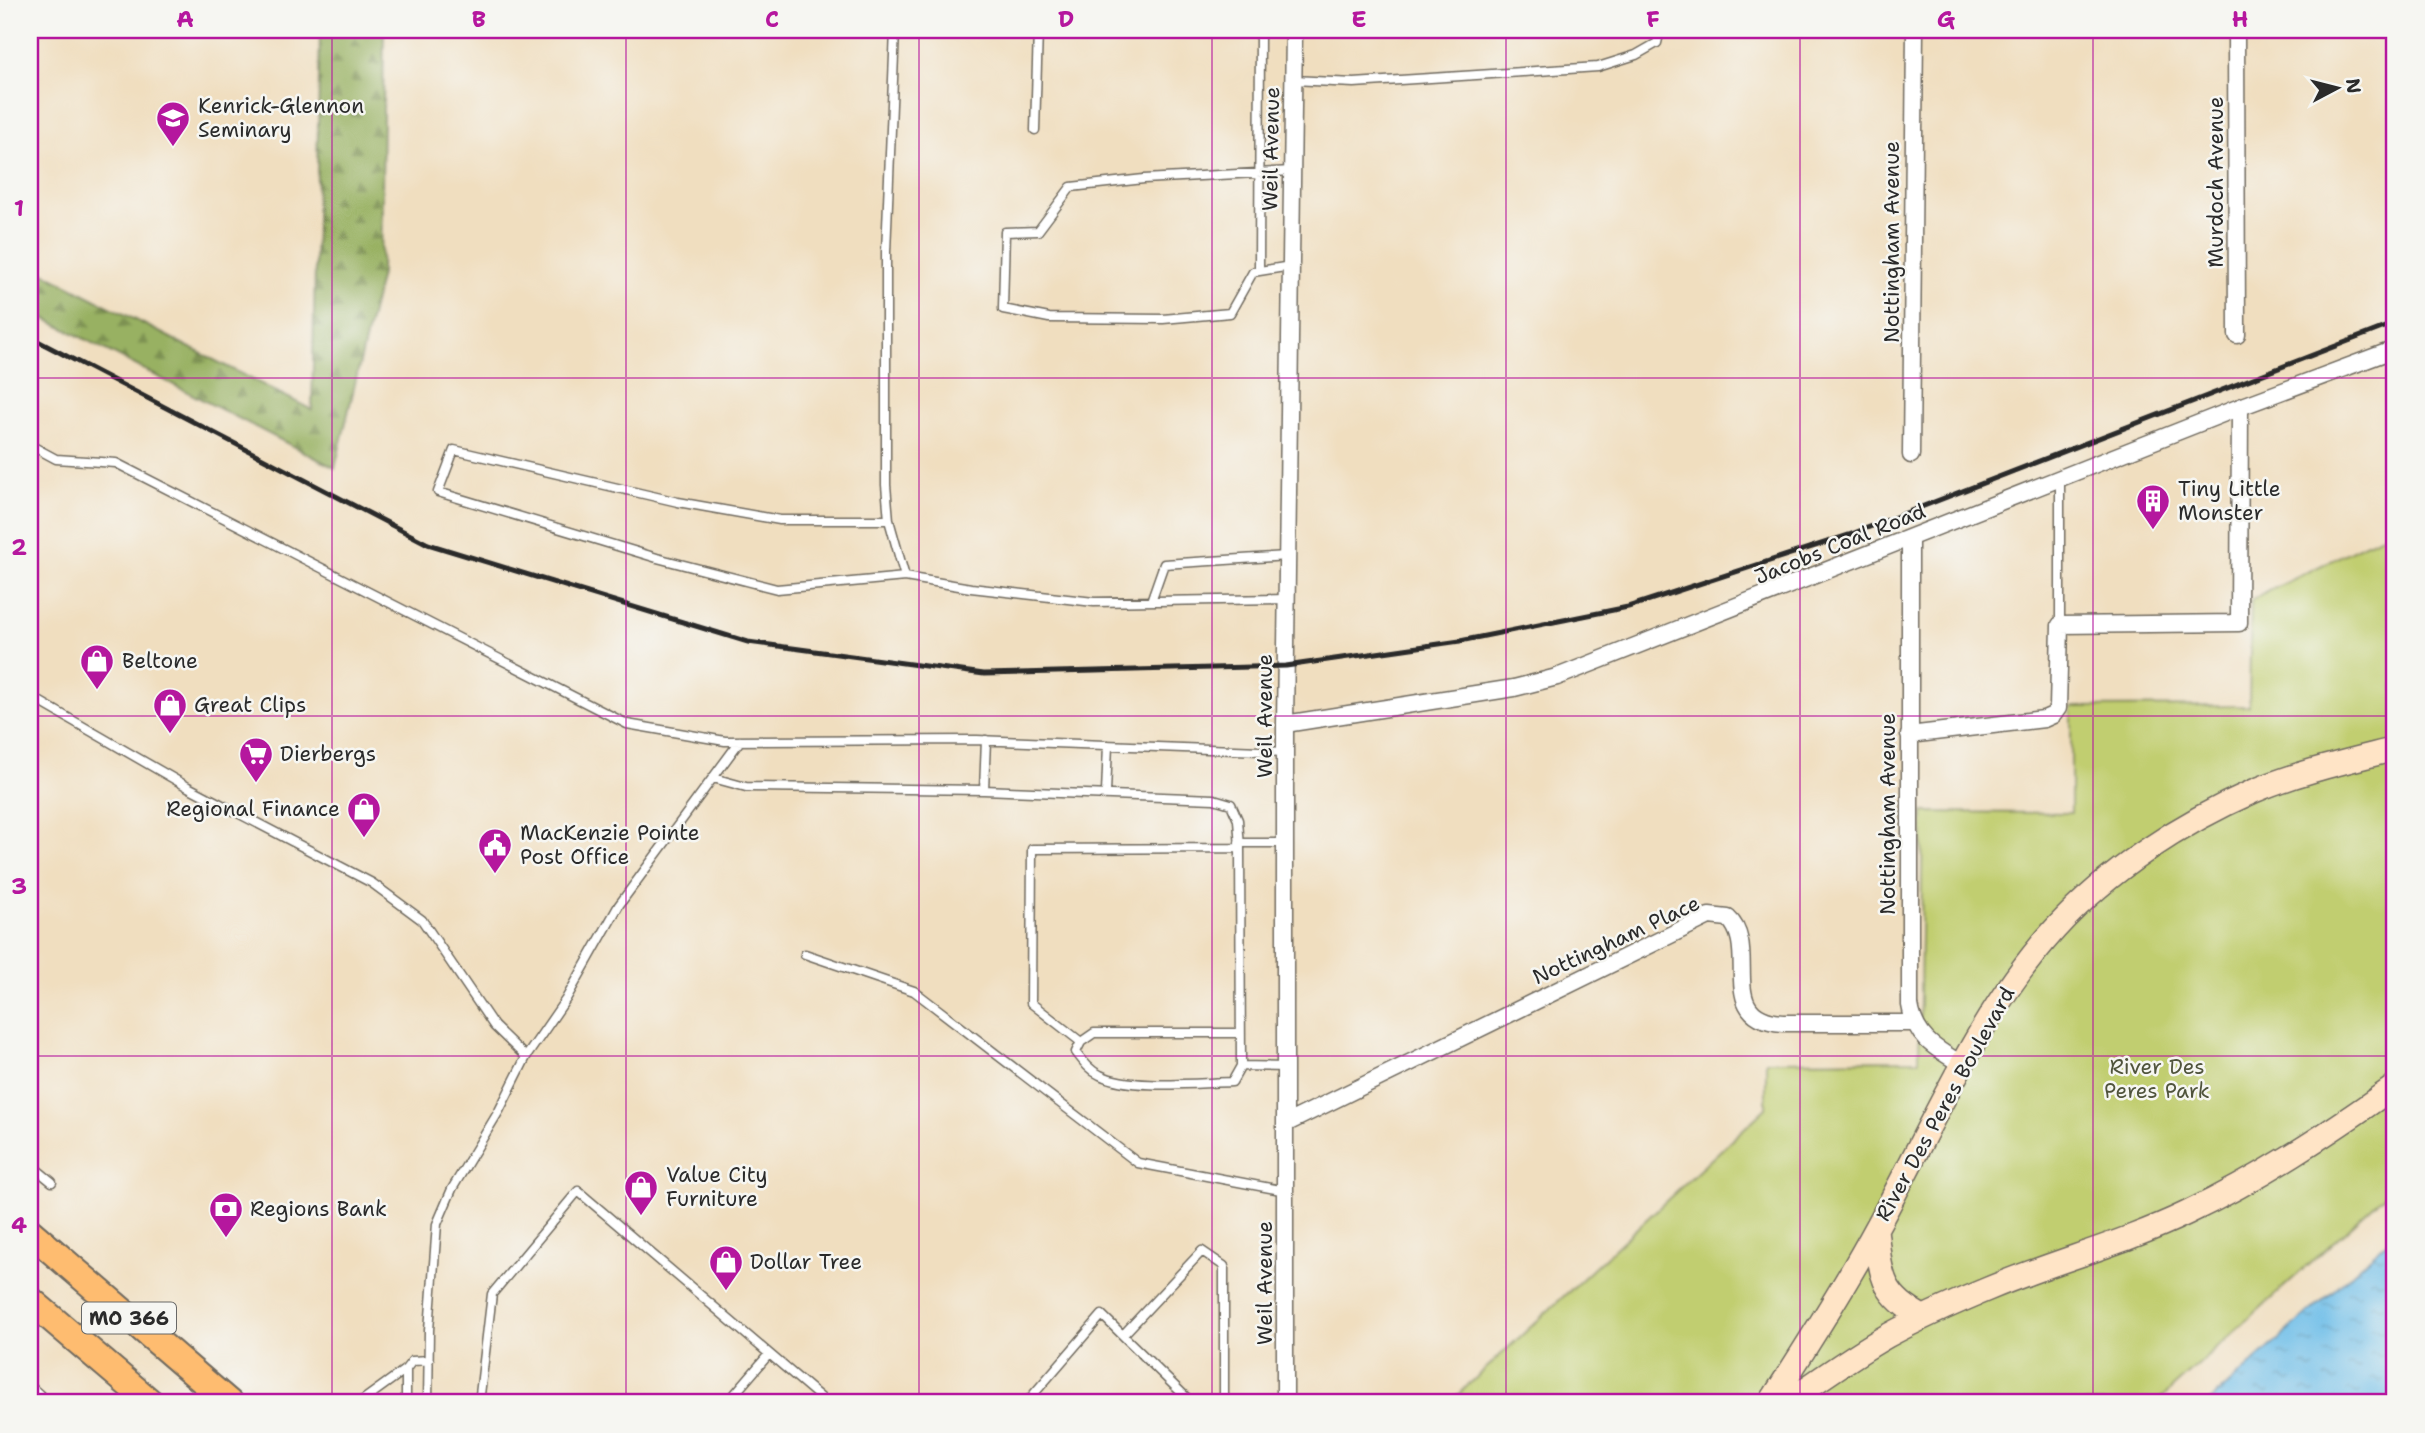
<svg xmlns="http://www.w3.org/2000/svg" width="2425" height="1433" viewBox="0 0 2425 1433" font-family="'Shantell Sans',sans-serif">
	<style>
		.forest { fill: url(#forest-firs); stroke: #626e46; stroke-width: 2 }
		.park { fill: #c1ce70; stroke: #767c4e; stroke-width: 2 }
		.water { fill: url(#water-ripples); stroke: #4c748a; stroke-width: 2 }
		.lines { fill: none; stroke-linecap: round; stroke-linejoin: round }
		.service-casing { stroke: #706a5f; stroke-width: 11 }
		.minor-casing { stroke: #706a5f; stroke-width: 19 }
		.secondary-casing { stroke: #706a5f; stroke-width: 26 }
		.primary-casing { stroke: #706a5f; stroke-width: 30 }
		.service { stroke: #fff; stroke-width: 8 }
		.minor { stroke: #fff; stroke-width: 16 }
		.secondary { stroke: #ffe4c6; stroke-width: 23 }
		.primary { stroke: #febc70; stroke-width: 26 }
		.rail { stroke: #2b2b2b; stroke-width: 5 }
		.grid { fill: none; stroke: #b5179e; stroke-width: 2; stroke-opacity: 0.55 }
		.labels { text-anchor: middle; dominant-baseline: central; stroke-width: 5; stroke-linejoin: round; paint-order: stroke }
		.shield { fill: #f6f6f2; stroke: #686867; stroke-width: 2 }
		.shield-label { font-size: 19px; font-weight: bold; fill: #2b2b2b }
		.poi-label { font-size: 21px; fill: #2b2b2b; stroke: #f6f6f2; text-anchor: start }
		.street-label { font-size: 21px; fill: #2b2b2b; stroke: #f6f6f2 }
		.park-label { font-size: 21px; fill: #50543c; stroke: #f6f6f2 }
		.neatline { fill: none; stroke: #b5179e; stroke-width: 2.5 }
		.grid-label { font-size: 23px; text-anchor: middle; font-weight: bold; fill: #b5179e }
	</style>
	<defs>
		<pattern id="forest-firs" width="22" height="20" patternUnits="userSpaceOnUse" patternTransform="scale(1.75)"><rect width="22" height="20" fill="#98b162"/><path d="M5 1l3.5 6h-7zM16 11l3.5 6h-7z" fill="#7c9051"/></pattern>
		<pattern id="water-ripples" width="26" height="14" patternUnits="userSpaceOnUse" patternTransform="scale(1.75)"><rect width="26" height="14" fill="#6dbde8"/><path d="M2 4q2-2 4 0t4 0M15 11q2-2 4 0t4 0" fill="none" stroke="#5a9abc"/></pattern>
	</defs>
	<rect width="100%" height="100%" fill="#f6f6f2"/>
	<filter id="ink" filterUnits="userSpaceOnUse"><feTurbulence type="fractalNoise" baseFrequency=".0143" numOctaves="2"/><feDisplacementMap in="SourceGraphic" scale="14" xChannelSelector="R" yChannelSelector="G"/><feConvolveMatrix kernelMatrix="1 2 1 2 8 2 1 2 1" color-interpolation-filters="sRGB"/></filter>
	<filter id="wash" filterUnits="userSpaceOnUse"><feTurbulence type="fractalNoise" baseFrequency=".00686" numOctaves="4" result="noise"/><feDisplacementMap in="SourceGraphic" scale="28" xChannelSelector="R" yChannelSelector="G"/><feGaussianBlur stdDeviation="1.57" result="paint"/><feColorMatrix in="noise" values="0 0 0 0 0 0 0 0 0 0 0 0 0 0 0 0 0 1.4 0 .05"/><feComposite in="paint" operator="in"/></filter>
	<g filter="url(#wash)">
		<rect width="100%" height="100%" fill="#f0debf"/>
		<path class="forest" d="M320 30H384L381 274 335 468 30 311V266L312 410Z"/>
		<path class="park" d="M2395 529V1186L2156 1403H1449L1766 1108V1061L1919 1060 1923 812 2071 813V707L2249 706 2251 600Z"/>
		<path class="water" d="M2395 1235V1403H2208L2393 1237Z"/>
	</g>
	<g filter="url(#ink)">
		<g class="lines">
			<g class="service-casing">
				<path id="service" d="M895 30 886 252V485L889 520 905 577 971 588 1094 602 1287 599
					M1293 80 1354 83 1598 67 1636 55 1657 43 1660 30
					M1035 130 1038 30
					M1291 266 1253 272 1230 313 1163 319 1049 318 1003 309 1005 232 1038 231 1071 187 1144 179 1292 171
					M1259 271 1260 30
					M30 445 56 459 116 463 627 724 725 741 977 740 1285 752
					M2060 480V625
					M889 520H780L678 502 454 450 438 492 657 558 777 589 905 577
					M1151 601 1164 564 1287 556
					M30 696 188 787 372 883 422 920 494 1026 526 1057
					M713 778 746 787 984 790 1214 799 1231 804 1238 820 1240 848 1241 1066 1286 1067
					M984 790 986 740
					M1106 793 1108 745
					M1239 843H1286
					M805 954 914 991 1138 1163 1286 1191
					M1240 1033H1094L1081 1042 1076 1052C1083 1061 1089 1070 1100 1075 1130 1090 1196 1083 1232 1082L1241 1066
					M1081 1042 1031 1003 1032 849 1240 848
					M30 1164 52 1182
					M1123 1335 1202 1251 1224 1266V1403
					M30 1386 49 1403
					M359 1403 406 1369
					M406 1403V1369L412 1361 429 1360
					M428 1403 429 1330 437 1224 452 1189 499 1111 526 1057 566 999 619 905 740 741
					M479 1403 492 1294 578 1191 827 1403
					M727 1403 769 1354
					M1026 1403 1102 1315 1192 1403"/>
			</g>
			<g class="minor-casing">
				<path id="minor" d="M2236 30 2237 335
					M1911 455 1915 30
					M1910 539V1005C1915 1038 1936 1049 1963 1065
					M1285 724 1514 688 1557 677 2240 407 2395 349
					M1909 735 2044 719 2053 715 2058 708 2060 625 2239 623 2240 407
					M1287 1123 1709 916 1728 918C1761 948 1714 1019 1783 1023H1913
					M1285 1403V724L1294 30"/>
			</g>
			<g class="secondary-casing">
				<path id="secondary" d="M1876 1229C1881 1274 1880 1295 1923 1317
					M1770 1403C1807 1346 1844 1288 1877 1227 1932 1127 1977 1015 2055 929 2109 870 2181 823 2254 791 2299 772 2348 761 2395 749
					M1785 1403C1819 1380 1852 1356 1887 1336 1920 1318 1954 1303 1988 1289 2054 1261 2123 1244 2187 1213 2261 1178 2329 1133 2395 1086"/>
			</g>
			<g class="primary-casing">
				<path id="primary" d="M30 1232 229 1403
					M30 1300 151 1403"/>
			</g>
			<use href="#service" class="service"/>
			<use href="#minor" class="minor"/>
			<use href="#secondary" class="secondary"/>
			<use href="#primary" class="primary"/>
			<path class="rail" d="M30 337 428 544 748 642 984 674 1286 666 1460 641 1628 607 1849 535 2395 323"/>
		</g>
	</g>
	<path class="grid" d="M332 30V1403M626 30V1403M919 30V1403M1212 30V1403M1506 30V1403M1800 30V1403M2093 30V1403M30 378H2395M30 716H2395M30 1056H2395"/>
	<defs>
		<g id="school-pin" transform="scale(1.75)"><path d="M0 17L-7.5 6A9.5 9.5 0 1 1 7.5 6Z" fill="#b5179e" stroke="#f6f6f2"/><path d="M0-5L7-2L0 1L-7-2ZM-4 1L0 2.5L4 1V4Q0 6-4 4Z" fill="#fff"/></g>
		<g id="building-pin" transform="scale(1.75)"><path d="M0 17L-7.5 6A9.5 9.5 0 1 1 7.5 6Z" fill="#b5179e" stroke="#f6f6f2"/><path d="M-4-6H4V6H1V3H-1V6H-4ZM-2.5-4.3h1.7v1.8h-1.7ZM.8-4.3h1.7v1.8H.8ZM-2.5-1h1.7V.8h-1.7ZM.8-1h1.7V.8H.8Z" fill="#fff"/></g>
		<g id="shop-pin" transform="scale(1.75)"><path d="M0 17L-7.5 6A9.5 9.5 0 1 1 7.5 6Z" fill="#b5179e" stroke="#f6f6f2"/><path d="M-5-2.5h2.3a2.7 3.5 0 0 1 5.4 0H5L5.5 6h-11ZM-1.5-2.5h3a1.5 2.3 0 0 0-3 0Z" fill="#fff"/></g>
		<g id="supermarket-pin" transform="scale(1.75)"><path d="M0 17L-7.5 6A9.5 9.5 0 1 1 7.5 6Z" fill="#b5179e" stroke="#f6f6f2"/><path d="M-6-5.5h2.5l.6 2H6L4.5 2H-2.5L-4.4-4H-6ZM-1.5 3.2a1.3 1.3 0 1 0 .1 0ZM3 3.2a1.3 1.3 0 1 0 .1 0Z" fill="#fff"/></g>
		<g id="civic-pin" transform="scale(1.75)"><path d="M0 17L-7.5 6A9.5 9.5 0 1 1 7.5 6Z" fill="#b5179e" stroke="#f6f6f2"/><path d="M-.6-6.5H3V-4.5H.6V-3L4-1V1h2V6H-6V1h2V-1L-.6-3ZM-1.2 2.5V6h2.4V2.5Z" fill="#fff"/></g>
		<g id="bank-pin" transform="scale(1.75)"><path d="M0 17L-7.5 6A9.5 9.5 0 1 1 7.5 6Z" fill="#b5179e" stroke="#f6f6f2"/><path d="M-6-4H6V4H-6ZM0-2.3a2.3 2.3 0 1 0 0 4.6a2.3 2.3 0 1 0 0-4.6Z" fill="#fff"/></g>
	</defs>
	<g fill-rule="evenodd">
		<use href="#school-pin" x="173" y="118"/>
		<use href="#building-pin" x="2153" y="501"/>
		<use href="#shop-pin" x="97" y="661"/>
		<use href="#shop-pin" x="170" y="705"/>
		<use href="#supermarket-pin" x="256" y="754"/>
		<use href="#shop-pin" x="364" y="809"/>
		<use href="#civic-pin" x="495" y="845"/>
		<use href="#shop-pin" x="641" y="1187"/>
		<use href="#bank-pin" x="226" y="1209"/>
		<use href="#shop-pin" x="726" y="1262"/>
	</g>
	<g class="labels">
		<rect class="shield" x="82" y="1302.5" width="94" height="31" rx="5"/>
		<g class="shield-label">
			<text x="129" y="1318">MO 366</text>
		</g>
		<g class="poi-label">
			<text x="198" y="106">Kenrick-Glennon<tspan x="198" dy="24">Seminary</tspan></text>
			<text x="2178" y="489">Tiny Little<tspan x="2178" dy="24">Monster</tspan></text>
			<text x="122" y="661">Beltone</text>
			<text x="194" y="705">Great Clips</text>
			<text x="280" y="754">Dierbergs</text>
			<text x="340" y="809" text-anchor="end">Regional Finance</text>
			<text x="520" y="833">MacKenzie Pointe<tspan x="520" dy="24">Post Office</tspan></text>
			<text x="666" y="1175">Value City<tspan x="666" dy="24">Furniture</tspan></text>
			<text x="250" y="1209">Regions Bank</text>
			<text x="750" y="1262">Dollar Tree</text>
		</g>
		<g class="street-label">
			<text transform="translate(1271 149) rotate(-89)">Weil Avenue</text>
			<text transform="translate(2216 182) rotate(-90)">Murdoch Avenue</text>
			<text transform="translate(1892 242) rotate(-90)">Nottingham Avenue</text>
			<text transform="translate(1840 544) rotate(-22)">Jacobs Coal Road</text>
			<text transform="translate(1265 716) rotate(-90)">Weil Avenue</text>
			<text transform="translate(1888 814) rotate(-90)">Nottingham Avenue</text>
			<text transform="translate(1616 940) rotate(-25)">Nottingham Place</text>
			<text transform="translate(1945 1104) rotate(-61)">River Des Peres Boulevard</text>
			<text transform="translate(1265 1283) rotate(-90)">Weil Avenue</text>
		</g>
		<g class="park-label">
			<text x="2157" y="1067">River Des<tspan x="2157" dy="24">Peres Park</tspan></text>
		</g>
	</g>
	<rect width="2425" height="1433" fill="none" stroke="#f6f6f2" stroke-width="77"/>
	<g transform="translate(2337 88) rotate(83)" stroke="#f6f6f2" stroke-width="5" paint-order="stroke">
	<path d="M0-5L12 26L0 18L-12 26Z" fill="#2b2b2b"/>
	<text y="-10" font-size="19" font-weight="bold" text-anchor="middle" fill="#2b2b2b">N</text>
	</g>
	<rect x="38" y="38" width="2348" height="1356" class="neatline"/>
	<g class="grid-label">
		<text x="185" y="27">A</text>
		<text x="479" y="27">B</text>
		<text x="772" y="27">C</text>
		<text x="1066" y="27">D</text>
		<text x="1359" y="27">E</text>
		<text x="1653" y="27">F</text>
		<text x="1946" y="27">G</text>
		<text x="2240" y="27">H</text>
		<text x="19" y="216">1</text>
		<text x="19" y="555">2</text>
		<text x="19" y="894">3</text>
		<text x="19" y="1233">4</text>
	</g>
</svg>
